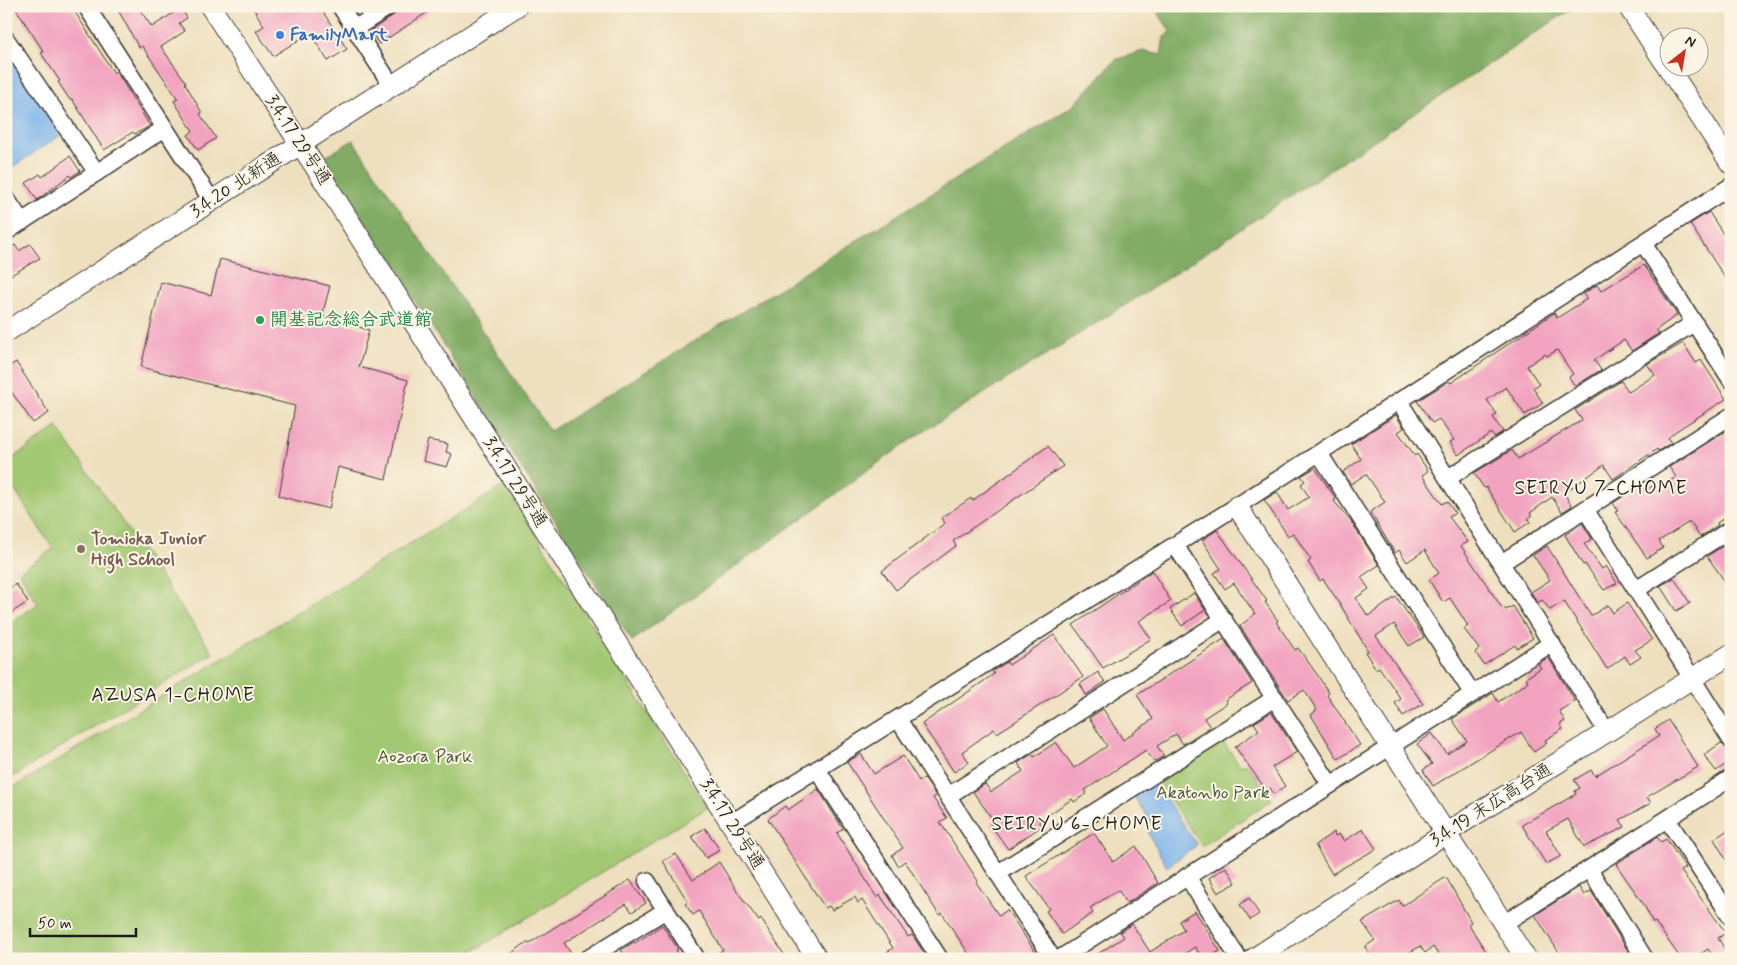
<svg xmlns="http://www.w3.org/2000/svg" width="1737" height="965" viewBox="0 0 1737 965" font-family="Mynerve,'Klee One',sans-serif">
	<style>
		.green { fill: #a3c873; stroke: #607248 }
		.forest { fill: #82ac65; stroke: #4f6440 }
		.water { fill: #7cb4ec; stroke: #4c6884 }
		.building { fill: #f2a3c0 }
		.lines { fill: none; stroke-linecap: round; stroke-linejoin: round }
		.minor-casing { stroke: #3c3934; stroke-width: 19 }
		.tertiary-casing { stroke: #3c3934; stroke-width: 22 }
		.minor { stroke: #fff; stroke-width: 16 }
		.tertiary { stroke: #fff; stroke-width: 20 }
		.shop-dot { fill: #3f7fe0; stroke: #fcf5e5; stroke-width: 2 }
		.leisure-dot { fill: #2e9e5b; stroke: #fcf5e5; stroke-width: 2 }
		.education-dot { fill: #8d6e63; stroke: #fcf5e5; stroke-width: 2 }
		.labels { text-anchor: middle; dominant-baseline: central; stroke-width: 4; stroke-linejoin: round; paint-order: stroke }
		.shop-label { font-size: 18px; font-weight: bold; fill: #366cbe; stroke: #fcf5e5; text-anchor: start }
		.street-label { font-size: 18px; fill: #1c1c1c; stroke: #fcf5e5 }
		.leisure-label { font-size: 18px; font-weight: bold; fill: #27864d; stroke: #fcf5e5; text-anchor: start }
		.education-label { font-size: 18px; font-weight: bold; fill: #785e54; stroke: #fcf5e5; text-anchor: start }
		.park-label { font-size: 18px; fill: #4b583a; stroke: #fcf5e5 }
		.neighbourhood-label { font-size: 19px; letter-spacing: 1px; fill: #1c1c1c; stroke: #fcf5e5 }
	</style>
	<rect width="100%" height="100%" fill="#fcf5e5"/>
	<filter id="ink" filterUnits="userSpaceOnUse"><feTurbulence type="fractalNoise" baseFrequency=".02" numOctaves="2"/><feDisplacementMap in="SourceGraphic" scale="10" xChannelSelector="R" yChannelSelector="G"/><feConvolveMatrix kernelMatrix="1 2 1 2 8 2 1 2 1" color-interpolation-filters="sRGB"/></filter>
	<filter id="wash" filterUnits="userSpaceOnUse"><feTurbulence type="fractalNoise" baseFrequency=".0096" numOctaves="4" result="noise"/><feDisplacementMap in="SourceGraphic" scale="20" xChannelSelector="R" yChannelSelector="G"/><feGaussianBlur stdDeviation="1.12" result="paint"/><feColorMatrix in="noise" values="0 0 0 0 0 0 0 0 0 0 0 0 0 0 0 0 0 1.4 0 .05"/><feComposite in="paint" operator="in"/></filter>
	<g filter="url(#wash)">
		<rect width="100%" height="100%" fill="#eedfbe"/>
		<path class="green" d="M57 427 213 653 6 781V625L38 604 19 572 53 549 6 477V463Z
			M505 485 707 808 460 959H6V792Z
			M1220 738 1240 765H1248L1272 800 1202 846 1156 779Z"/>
		<path class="forest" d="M1153 6H1576L1151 289 913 438 632 641 324 158 353 140 550 431 1073 106 1115 60 1143 51 1161 55 1164 37 1171 32Z"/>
		<path class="water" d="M6 50 61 135 11 168 6 161Z
			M1155 783 1197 845 1167 867 1148 833 1154 827 1133 795Z"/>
		<g id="blocks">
			<path class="building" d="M14 6H71L114 73 116 71 150 126 135 134 133 132 104 150 72 99 70 100 58 82 60 81 41 53 44 52Z
				M116 6H137L152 27 181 8 187 18 179 23 185 31 161 47 186 82 185 83 202 113 200 114 216 138 198 150 188 135 193 131 174 101 178 99 142 46 139 48Z
				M252 6H319L347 49 328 61 310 33 273 56 256 31 264 26Z
				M402 6H437L379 44 370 31 395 14Z
				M70 156 80 171 71 177 70 175 37 200 26 183 40 174 42 177Z
				M1709 212 1731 246V287L1690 224Z
				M30 244 40 258 6 278V250L15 245 19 251Z
				M220 259 330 286 322 316 369 330 359 367 408 380 386 479 338 467 329 509 279 496 295 406 141 367 161 282 211 295Z
				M1644 265 1677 315 1656 330 1659 333 1632 351 1624 340 1594 360 1601 370 1575 386 1569 377 1573 374 1557 350 1547 356 1545 354 1527 366 1539 384 1533 388 1543 403 1525 415 1506 387 1487 400 1497 414 1493 417 1503 432 1494 437 1491 433 1458 455 1450 442 1454 440 1439 419 1432 423 1417 401 1449 381 1451 383 1554 313 1557 318 1587 299 1583 294 1597 285 1601 291Z
				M1683 343 1696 363 1701 360 1726 399 1676 431 1668 438 1671 443 1658 451 1657 449 1613 479 1604 465 1564 493 1572 506 1562 512 1552 497 1530 513 1532 516 1528 518 1530 522 1515 532 1486 487 1484 488 1474 473 1512 450 1518 459 1582 420 1575 410 1621 381 1629 392 1655 375 1647 364Z
				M16 362 49 413 33 423 6 384V369Z
				M1396 415 1404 428 1398 432 1415 456 1417 454 1428 471 1422 475 1442 504 1447 501 1455 513 1449 517 1468 542 1461 546 1502 608 1504 607 1506 610 1513 606 1533 638 1517 648 1515 645 1484 665 1475 652 1479 649 1464 629 1468 626 1450 598 1443 602 1429 580 1439 573 1425 550 1407 562 1399 550 1395 553 1370 512 1385 502 1366 474 1351 484 1343 472 1361 459 1351 444Z
				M1731 428V513L1717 523 1718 525 1700 537 1690 522 1686 524 1659 541 1663 548 1647 558 1615 512 1618 511 1613 503 1641 485 1645 491 1652 486 1655 491 1676 477 1669 467Z
				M428 440 448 444 446 452 452 454 447 467 423 461Z
				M1048 446 1063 466 953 541 956 546 896 590 882 571 945 523 941 518 971 498 972 501Z
				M1315 468 1334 496 1336 499 1334 501 1352 523 1379 565 1361 577 1369 589 1356 598 1368 616 1396 597 1424 637 1409 646 1394 624 1376 636 1423 704 1403 716 1395 703 1401 699 1379 667 1376 669 1365 652 1368 651 1338 601 1323 579 1320 581 1308 562 1311 560 1293 533 1288 536 1264 500 1277 492 1288 510 1309 497 1301 484 1305 481 1301 476Z
				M1582 523 1592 539 1584 544 1602 569 1606 566 1617 583 1604 590 1585 564 1583 565 1565 535Z
				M1217 530 1267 601 1265 602 1278 621 1276 622 1295 650 1298 648 1316 673 1329 693 1327 695 1360 745 1338 759 1311 715 1317 710 1304 690 1288 700 1240 626 1255 614 1234 583 1225 589 1214 573 1221 569 1202 540Z
				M1729 542 1730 545 1724 548 1731 558V590L1707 556Z
				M1547 546 1591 616 1608 605 1613 613 1627 603 1652 640 1635 650 1641 657 1630 664 1625 656 1607 669 1564 601 1550 610 1542 600 1537 603 1531 592 1550 580 1533 555Z
				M1152 571 1171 601 1139 621 1151 639 1103 668 1073 625Z
				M1674 578 1690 603 1676 611 1660 586Z
				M16 584 28 602 6 616V590Z
				M1194 593 1205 610 1182 626 1170 609Z
				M1054 635 1083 677 1013 723 997 733 994 729 962 752 969 762 954 772 922 724 994 674 992 671 1007 662 1009 665Z
				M1224 639 1252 683 1225 700 1227 703 1204 718 1210 727 1183 744 1176 734 1157 746 1164 756 1154 762 1146 750 1085 790 1087 793 1074 802 1072 799 1039 821 1042 826 1008 849 990 824 994 821 973 792 985 784 991 792 1023 771 1018 763 1032 754 1034 757 1056 742 1074 768 1107 746 1089 718 1103 709 1123 740 1153 719 1137 695Z
				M1548 657 1575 701 1559 711 1565 721 1560 724 1563 729 1545 740 1547 743 1534 752 1521 732 1433 786 1423 770 1432 764 1417 744 1432 733 1447 754 1467 741 1452 719 1493 693 1498 702 1524 685 1528 681 1526 678 1541 668 1538 664Z
				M1098 672 1105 682 1086 695 1080 684Z
				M1271 712 1297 752 1272 767 1285 786 1274 794 1270 788 1267 791 1235 747 1259 730 1254 723Z
				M1668 720 1698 767 1647 797 1651 803 1620 820 1625 827 1584 847 1568 819 1546 831 1561 856 1546 864 1522 825 1576 794 1575 791 1580 788 1574 780 1591 770 1595 776 1659 736 1655 729Z
				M1721 743 1731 753V761L1716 771 1704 755Z
				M861 754 874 774 903 756 919 781 924 778 936 796 933 798 947 818 940 822 978 881 976 882 999 916 1007 910 1036 953 1027 959H972L942 913 939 915 905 861 898 866 892 855 903 848 847 762Z
				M818 789 843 829 837 833 877 898 880 895 908 937 912 935 925 954 918 959H877L893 948 862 900 858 903 855 897 832 910 829 906 825 908 768 819 785 806 788 810Z
				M705 828 720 850 706 858 692 836Z
				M1731 828V868L1714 839Z
				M1363 829 1376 849 1332 874 1315 845 1334 832 1335 836 1339 834 1344 841Z
				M1094 833 1113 862 1136 846 1158 883 1127 903 1118 890 1090 908 1093 913 1062 934 1046 911 1049 909 1026 876Z
				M1657 837 1661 842 1666 839 1686 868 1681 871 1726 933 1718 938 1731 959H1715L1708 949 1693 959H1681L1655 922 1653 923 1644 905 1616 864Z
				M676 854 693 880 719 862 737 891 759 921 761 919 787 959H710L723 950 699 911 693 915 685 904 688 902 663 861Z
				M1226 867 1236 883 1218 893 1209 878Z
				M1446 877 1471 922 1468 924 1491 959H1441L1433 947 1425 953 1420 946 1400 959H1373L1365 947 1375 940 1362 922 1399 900 1402 906Z
				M630 880 646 903 632 912 626 904 564 943 572 955 566 959H504L527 942 528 944Z
				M1579 887 1584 895 1591 891 1633 959H1563L1535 915Z
				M1249 898 1259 914 1250 920 1240 905Z
				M1195 911 1220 951 1206 959H1203L1195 947 1176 959H1090L1124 937 1120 932 1132 924 1150 952 1184 930 1179 921Z
				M662 925 678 949 676 950 681 959H627L621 950 634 942 635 943Z"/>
		</g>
	</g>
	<g filter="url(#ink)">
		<use href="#blocks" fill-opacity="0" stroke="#3c3934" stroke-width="1"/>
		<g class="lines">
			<g class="minor-casing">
				<path id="minor" d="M86 6 212 201
					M340 6 392 86
					M354 29 390 6
					M6 39 97 173
					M6 198 22 222
					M6 232 165 128
					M1643 243 1731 380
					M1399 401 1607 732
					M1319 453 1472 693
					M1448 478 1694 323
					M1585 509 1731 740
					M1175 545 1330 784
					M1501 563 1731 416
					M1636 590 1731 529
					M898 719 1053 959
					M817 769 940 959
					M948 796 1224 619
					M1667 819 1731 917
					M731 823 1237 506 1731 186
					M1589 869 1645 959
					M998 873 1275 698
					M1187 876 1239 959
					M647 881 697 959
					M1503 924 1731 778
					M587 959 666 910
					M1059 959 1552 643"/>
			</g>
			<g class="tertiary-casing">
				<path id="tertiary" d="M210 6 314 165 817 959
					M1628 6 1731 164
					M6 332 517 6
					M1237 506 1526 959
					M1253 959 1446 833 1731 654"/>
			</g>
			<use href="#minor" class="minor"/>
			<use href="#tertiary" class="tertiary"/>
		</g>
	</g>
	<circle class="shop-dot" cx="280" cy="35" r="5"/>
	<circle class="leisure-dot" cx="260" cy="320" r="5"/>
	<circle class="education-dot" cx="81" cy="549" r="5"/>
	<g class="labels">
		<g class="shop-label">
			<text x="290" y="35">FamilyMart</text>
		</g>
		<g class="street-label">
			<text transform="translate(298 140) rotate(57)">3.4.17 29号通</text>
			<text transform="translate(236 185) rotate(-33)">3.4.20 北新通</text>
			<text transform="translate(515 482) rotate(58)">3.4.17 29号通</text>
			<text transform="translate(1491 805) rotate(-32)">3.4.19 末広高台通</text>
			<text transform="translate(732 824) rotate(58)">3.4.17 29号通</text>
		</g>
		<g class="leisure-label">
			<text x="270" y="320">開基記念総合武道館</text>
		</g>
		<g class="education-label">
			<text x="91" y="539">Tomioka Junior<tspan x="91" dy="21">High School</tspan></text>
		</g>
		<g class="park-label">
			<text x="425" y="757">Aozora Park</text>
			<text x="1213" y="793">Akatonbo Park</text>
		</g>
		<g class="neighbourhood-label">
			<text x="1601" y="488">SEIRYU 7-CHOME</text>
			<text x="173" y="695">AZUSA 1-CHOME</text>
			<text x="1077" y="824">SEIRYU 6-CHOME</text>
		</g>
	</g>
	<rect width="1737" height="965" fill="none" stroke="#fcf5e5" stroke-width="25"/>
	<g transform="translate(1684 52) rotate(31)"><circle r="24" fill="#fcf5e5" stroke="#a29e95"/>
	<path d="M0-4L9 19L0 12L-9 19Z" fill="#c8321e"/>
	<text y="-8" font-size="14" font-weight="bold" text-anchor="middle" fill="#1c1c1c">N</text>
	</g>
	<path d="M30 928v8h106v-8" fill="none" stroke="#1c1c1c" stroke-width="2.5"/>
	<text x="38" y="928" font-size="15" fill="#1c1c1c" stroke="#fcf5e5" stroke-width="4" paint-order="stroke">50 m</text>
</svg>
